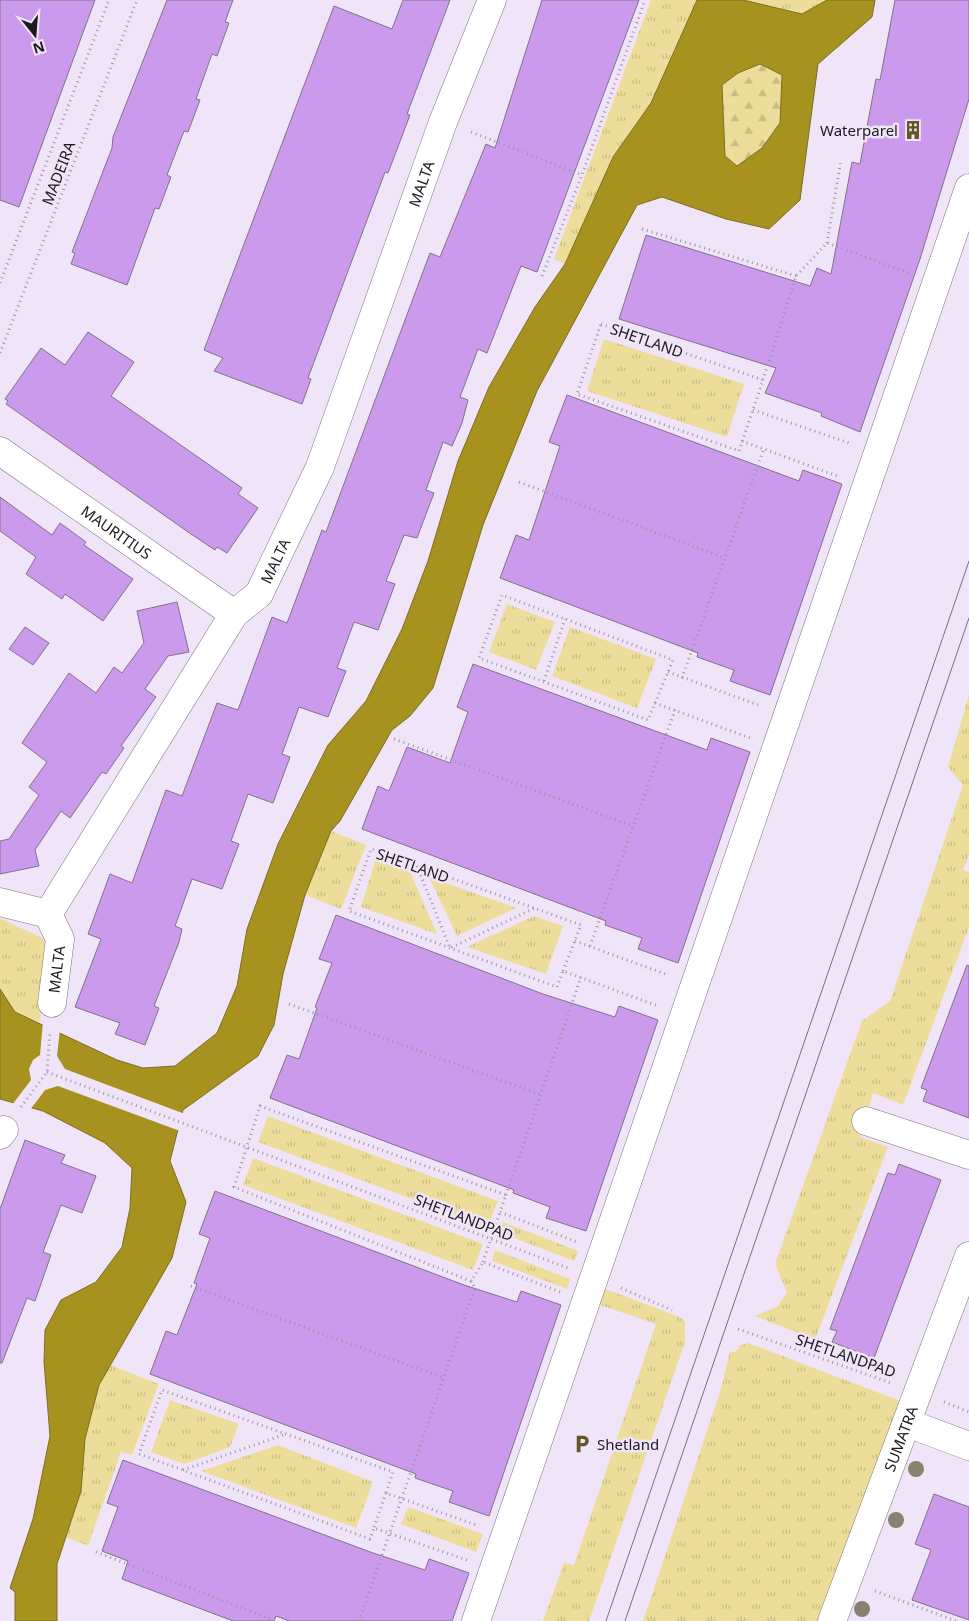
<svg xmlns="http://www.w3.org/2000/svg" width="969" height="1621" viewBox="0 0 969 1621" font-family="'Noto Sans',sans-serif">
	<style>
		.grass { fill: url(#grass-tufts) }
		.forest { fill: url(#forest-firs) }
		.water { fill: #a79220; stroke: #7e6e20; fill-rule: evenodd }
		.pier { fill: #f0e5f8 }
		.building { fill: #cb9aed; stroke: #7d7485 }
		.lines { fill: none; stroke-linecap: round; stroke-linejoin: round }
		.minor-casing { stroke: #7b7283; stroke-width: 29 }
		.path { stroke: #9d94a3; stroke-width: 3; stroke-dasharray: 1 4; stroke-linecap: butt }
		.minor { stroke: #fff; stroke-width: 28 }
		.tram { stroke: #77707c; stroke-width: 1 }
		.tree { fill: #8a8070 }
		.labels { text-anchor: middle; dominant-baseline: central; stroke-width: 5; stroke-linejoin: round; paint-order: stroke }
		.poi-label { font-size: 15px; fill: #1d1920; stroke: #f0e5f8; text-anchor: end }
		.street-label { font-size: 15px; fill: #1d1920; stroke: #f0e5f8 }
	</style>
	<defs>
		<pattern id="grass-tufts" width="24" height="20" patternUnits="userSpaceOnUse" patternTransform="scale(1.25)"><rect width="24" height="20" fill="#ecdd9a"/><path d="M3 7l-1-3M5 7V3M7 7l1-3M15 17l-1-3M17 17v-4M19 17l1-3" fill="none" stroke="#cabd84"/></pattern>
		<pattern id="forest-firs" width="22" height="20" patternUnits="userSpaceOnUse" patternTransform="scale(1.25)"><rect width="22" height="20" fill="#ecdd9a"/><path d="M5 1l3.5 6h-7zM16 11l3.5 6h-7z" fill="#cabd84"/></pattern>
	</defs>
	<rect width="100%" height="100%" fill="#f0e5f8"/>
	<path class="grass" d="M651 0H697L651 103 613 157 565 264 554 259Z
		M743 0H827L802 14Z
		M604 339 744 384 727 437 587 391Z
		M507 604 555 622 536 670 489 652Z
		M570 627 656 659 637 708 552 676Z
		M969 695V855L963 870 969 872V927L903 1105 873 1093 860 1137 888 1147 815 1340 755 1316 778 1306 787 1292 775 1264 862 1021 890 1001 963 785 948 767Z
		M331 831 366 845 341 909 305 895Z
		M376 858 408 867 437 934 361 907Z
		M429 877 516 908 457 936Z
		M534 916 563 926 546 974 467 947Z
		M0 918 42 938 49 947 40 1022 14 1012 0 989Z
		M268 1116 498 1201 488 1227 258 1142Z
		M253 1158 483 1244 473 1270 243 1185Z
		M503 1222 578 1251 574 1261 499 1232Z
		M495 1250 570 1279 567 1289 492 1261Z
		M603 1288 680 1317 685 1322V1342L589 1621H543L564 1563 574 1565 656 1324 597 1304Z
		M748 1343 903 1402 822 1621H643L720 1392 730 1352H735L741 1345Z
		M110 1365 159 1384 132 1455 121 1452 88 1546 66 1537 81 1491 85 1439 99 1385Z
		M170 1400 239 1424 230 1447 184 1464 151 1452Z
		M278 1445 373 1482 356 1528 201 1471Z
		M408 1507 483 1534 476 1552 401 1524Z"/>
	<path class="forest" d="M760 64 782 75 781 123 762 148 737 166 725 156 722 85 738 73Z"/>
	<path class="water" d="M697 0H743L802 14 827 0H875L872 17 818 64 800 200 769 229 726 219 662 197 637 205 537 391 483 525 433 688 410 716 392 730 340 821 331 831 305 895 283 974 274 1025 258 1056 183 1110 170 1161 186 1202 172 1258 99 1385 85 1439 81 1491 57 1564V1621H15V1592L10 1588 33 1519 50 1436 44 1362 45 1330 61 1300 96 1282 122 1247 130 1208 132 1168 105 1143 43 1111 0 1099V989L15 1012 117 1060 143 1068 175 1066 217 1033 237 986 247 929 278 844 328 745 366 701 402 629 428 561 458 461 489 387 535 307 565 264 613 157 651 103ZM760 64 782 75 780 123 762 148 737 166 725 156 722 85 738 73Z"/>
	<path class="pier" d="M43 1021 60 1029 57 1056 65 1069 185 1114 180 1131 58 1086 45 1090 30 1110 12 1105 31 1080 29 1069 33 1060 40 1055Z"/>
	<path class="building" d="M0 0H95L19 207 0 200Z
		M167 0H233L225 22 229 23 217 56 212 54 196 99 200 100 188 132 184 131 167 175 171 177 159 209 155 208 127 285 71 264 75 253 72 252 112 148 113 137Z
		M403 0H450L407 114 410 115 388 173 385 172 308 378 311 379 302 404 214 371 223 358 204 350 334 6 392 29Z
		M542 0H639L537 272 521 266 487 353 478 349 460 397 468 400 462 423 452 446 443 442 426 490 434 493 417 538 404 535 386 581 395 584 378 630 354 622 337 668 346 671 328 717 299 707 282 754 290 757 273 803 248 794 231 841 239 844 222 889 192 879 175 926 182 929 179 942 154 1006 159 1008 145 1045 115 1034 120 1023 75 1007 101 939 88 934 110 874 132 883 166 790 182 796 217 703 238 710 272 617 287 623 322 530 326 532 430 253 440 257 486 144 495 148Z
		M895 0H969V99L920 259 860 432 821 416 822 413 765 393 776 368 619 319 646 235 810 286 817 268 831 274 852 162 860 164 876 79 880 80Z
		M88 332 134 362 111 396 242 488 238 494 258 508 227 553 217 547 215 550 191 534 6 404 8 401 5 399 41 348 65 365Z
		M567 395 799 481 803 470 842 484 770 695 730 681 734 670 697 657 698 653 500 578 516 535 529 540 560 446 549 442Z
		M0 497 52 535 60 523 86 542 84 545 133 579 103 621 65 594 62 599 26 574 36 557 0 531Z
		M177 602 189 652 168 656 145 689 156 697 121 746 124 748 106 774 102 772 70 818 61 811 35 850 39 866 0 874V841L9 839 39 795 29 787 47 762 22 743 69 673 96 693 114 667 122 673 144 643 137 611Z
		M25 627 49 643 33 665 9 649Z
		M473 664 707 750 711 738 750 752 678 963 638 949 642 938 605 925 606 921 362 829 378 786 389 791 407 747 450 763 468 712 457 707Z
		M336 915 543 994 615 1017 619 1006 658 1020 586 1231 546 1218 550 1207 513 1193 514 1190 270 1098 287 1055 299 1059 317 1008 315 1007 332 963 319 959Z
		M967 965 969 966V1118L923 1101 927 1090 921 1088Z
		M25 1140 65 1155 61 1163 96 1176 82 1213 61 1205 43 1252 51 1255 35 1301 27 1298 2 1363H0V1209Z
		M899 1164 941 1180 874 1358 832 1342 837 1331 830 1329 888 1173 895 1175Z
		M215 1191 464 1285 517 1302 521 1291 561 1305 489 1516 449 1502 453 1491 415 1478 416 1474 150 1374 166 1331 177 1335 197 1284 194 1283 210 1238 199 1234Z
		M123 1460 373 1553 425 1570 429 1559 469 1573 452 1621H289L276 1616 274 1621H233L122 1579 128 1561 102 1551 118 1507 107 1503Z
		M934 1494 969 1507V1620L912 1600 931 1550 915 1544Z"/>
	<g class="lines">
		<g class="minor-casing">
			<g id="minor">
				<path id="s1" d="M0 451 234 614"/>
				<path d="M0 902 48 914"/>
				<path id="s2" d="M52 1003 60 939 48 914 234 614 259 594 320 467 443 122 492 0"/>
				<path d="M866 1121 969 1155"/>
				<path d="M0 1135 4 1130"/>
				<path d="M907 1423 969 1446"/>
				<path d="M476 1621 969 188"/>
				<path id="s3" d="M832 1621 969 1256"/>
			</g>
		</g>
		<path class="path" d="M471 132 582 175
			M642 229 796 276
			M827 243 841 160
			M542 276 582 175 645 0
			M0 283 109 0
			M601 324 763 380 739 451 577 394Z
			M0 353 137 0
			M763 380 796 276 827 243 909 273
			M753 410 852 444
			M742 441 840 477
			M519 482 725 558
			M668 672 761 706
			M682 678 764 448
			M544 681 565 619
			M655 703 673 660 502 595 479 658 648 720 655 703 750 738
			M394 739 633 826
			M417 866 450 948 535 908
			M575 941 668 975
			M590 946 675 710
			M563 971 581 925 371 849 349 911 557 987 563 971 658 1006
			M289 1004 539 1094
			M47 1072 568 1268
			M21 1107 47 1072 50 1032
			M506 1195 581 977
			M483 1262 500 1212
			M191 1286 444 1378
			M621 1288 672 1310
			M560 1292 483 1262 471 1281 234 1187 260 1106 506 1195 500 1212 577 1242
			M738 1329 891 1383
			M944 1402 969 1412
			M183 1470 283 1435
			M374 1527 386 1493
			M96 1552 276 1621
			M467 1560 374 1528 370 1539 139 1454 162 1390 393 1472 386 1493 479 1526
			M875 1591 956 1621
			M359 1621 475 1288 471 1281"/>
		<use href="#minor" class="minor"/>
		<path class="tram" d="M606 1621 969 561
			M625 1621 969 618"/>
	</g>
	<g class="tree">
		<circle cx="916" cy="1469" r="8"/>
		<circle cx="896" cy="1520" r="8"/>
		<circle cx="862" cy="1609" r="8"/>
	</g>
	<defs>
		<g id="building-bare" transform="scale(1.5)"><path d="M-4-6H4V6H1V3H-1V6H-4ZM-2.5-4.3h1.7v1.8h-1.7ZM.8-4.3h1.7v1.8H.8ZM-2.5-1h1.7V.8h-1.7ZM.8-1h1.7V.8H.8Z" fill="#635825" stroke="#f0e5f8" stroke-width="2.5" paint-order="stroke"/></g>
		<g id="parking-bare" transform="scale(1.5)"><path d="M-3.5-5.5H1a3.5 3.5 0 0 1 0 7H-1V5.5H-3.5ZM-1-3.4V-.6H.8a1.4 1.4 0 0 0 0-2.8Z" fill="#635825" stroke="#f0e5f8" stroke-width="2.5" paint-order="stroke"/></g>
	</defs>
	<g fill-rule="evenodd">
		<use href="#building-bare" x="913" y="130"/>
		<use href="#parking-bare" x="582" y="1444"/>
	</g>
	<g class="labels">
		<g class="poi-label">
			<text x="898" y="130">Waterparel</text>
			<text x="597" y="1444" text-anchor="start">Shetland</text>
		</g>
		<g class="street-label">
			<text transform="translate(58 173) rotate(-69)">MADEIRA</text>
			<text stroke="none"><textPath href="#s2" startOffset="919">MALTA</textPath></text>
			<text transform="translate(647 340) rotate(19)">SHETLAND</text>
			<text stroke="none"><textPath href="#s1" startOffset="142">MAURITIUS</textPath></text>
			<text stroke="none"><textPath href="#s2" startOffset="514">MALTA</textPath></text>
			<text transform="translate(413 865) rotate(19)">SHETLAND</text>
			<text stroke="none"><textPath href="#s2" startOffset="34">MALTA</textPath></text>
			<text transform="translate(464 1217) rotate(21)">SHETLANDPAD</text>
			<text transform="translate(846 1355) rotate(19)">SHETLANDPAD</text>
			<text stroke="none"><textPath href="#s3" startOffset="195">SUMATRA</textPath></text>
		</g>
	</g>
	<g transform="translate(35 35) rotate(163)" stroke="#f0e5f8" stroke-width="4" paint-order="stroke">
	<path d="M0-4L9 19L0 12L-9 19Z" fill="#1d1920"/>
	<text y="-8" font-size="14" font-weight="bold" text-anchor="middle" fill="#1d1920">N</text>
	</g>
</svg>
